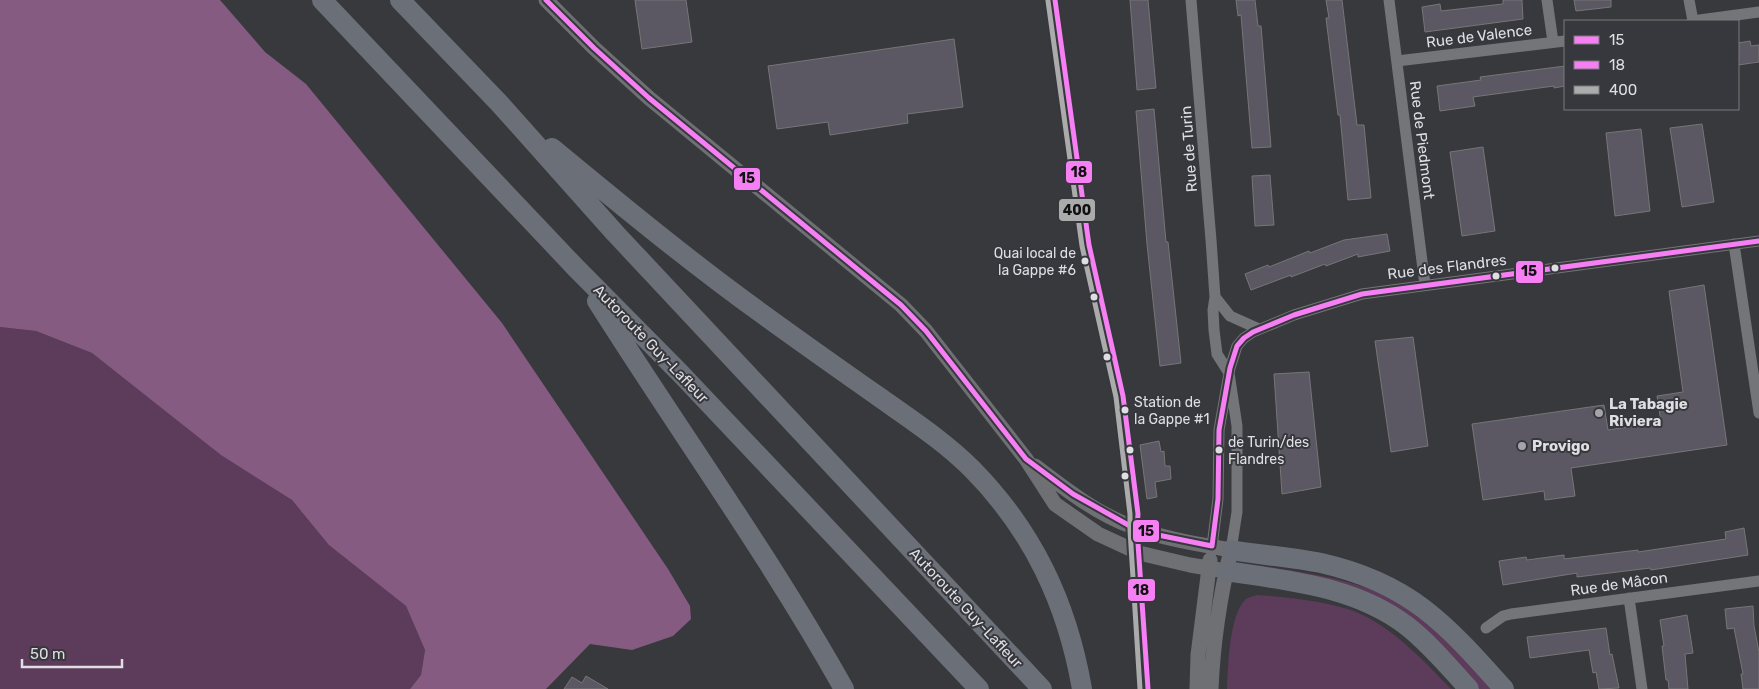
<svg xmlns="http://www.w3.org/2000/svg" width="1759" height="689" viewBox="0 0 1759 689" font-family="Rubik,sans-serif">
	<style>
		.green { fill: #5d3b5a }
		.forest { fill: #865b82 }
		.building { fill: #5b5763; stroke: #767678 }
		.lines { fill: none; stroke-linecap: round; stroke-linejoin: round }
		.street { stroke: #747578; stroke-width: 11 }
		.secondary { stroke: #6e7074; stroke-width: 15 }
		.highway { stroke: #6b7078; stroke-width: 20 }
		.bus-1-casing { stroke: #37383d; stroke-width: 9 }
		.bus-2-casing { stroke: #37383d; stroke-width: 9 }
		.bus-3-casing { stroke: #37383d; stroke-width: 9 }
		.bus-1 { stroke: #f57ff3; stroke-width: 5 }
		.bus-2 { stroke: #f57ff3; stroke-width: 5 }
		.bus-3 { stroke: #ababab; stroke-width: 5 }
		.bus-dot { fill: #dfdfe3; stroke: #37383d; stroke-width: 2 }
		.poi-dot { fill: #a5a5a9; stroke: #37383d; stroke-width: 2 }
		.labels { text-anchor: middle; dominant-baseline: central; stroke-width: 4; stroke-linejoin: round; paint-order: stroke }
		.bus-label { font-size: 14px; fill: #dfdfe3; stroke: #37383d; text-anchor: start }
		.street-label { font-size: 15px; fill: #dfdfe3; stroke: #37383d }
		.poi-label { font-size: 15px; font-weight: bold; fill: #dfdfe3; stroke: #37383d; text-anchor: start }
		.line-badge { stroke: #37383d; stroke-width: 2 }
		.pale-badge-label { font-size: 14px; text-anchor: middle; font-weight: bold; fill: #111 }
	</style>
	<rect width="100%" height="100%" fill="#38393c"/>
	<path class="green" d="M0 327 36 331 92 353 221 454 292 500 330 545 406 606 425 650 421 675 410 689H0Z
		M1247 564C1258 565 1270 567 1281 569 1335 577 1391 588 1433 626 1455 645 1475 668 1495 689H1478L1426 633Z
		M1257 595C1287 597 1337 602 1363 615 1397 632 1424 661 1451 689H1227C1228 667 1229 614 1246 599 1249 597 1254 596 1257 595Z"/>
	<path class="forest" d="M0 0H220L265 52 306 84 502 323 668 569 690 606 691 619 673 636 632 650 590 644 546 689H410L421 675 425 650 406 606 329 545 292 500 221 455 92 353 36 331 0 327Z"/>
	<path class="building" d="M635 0H686L692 42 642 49Z
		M1130 0H1148L1156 88 1137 90Z
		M1236 0H1255L1258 26H1261L1271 147 1252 148 1241 15 1238 16Z
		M1326 0H1342L1357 125H1364L1371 198 1348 200 1340 115H1338L1326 18H1329Z
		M1503 0H1522L1523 19 1425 32 1422 7 1440 4 1441 11 1503 4Z
		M1574 0H1611V7L1576 11Z
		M954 39 963 107 907 114 908 123 830 135 828 122 777 129 768 66Z
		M1750 41 1751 46 1759 45V62L1738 65V43Z
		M1565 66V86L1554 88V86L1473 97 1475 106 1440 111 1437 86 1481 80 1480 77Z
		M1154 109 1166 242H1168L1181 363 1160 366 1147 244 1136 111Z
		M1702 124 1714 202 1682 207 1670 128Z
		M1641 129 1650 211 1615 216 1606 133Z
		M1483 147 1495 231 1462 236 1450 152Z
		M1270 175 1274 225 1255 226 1252 176Z
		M1387 234 1390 251 1358 257V254L1326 266 1325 264 1291 277V275L1251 290 1245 274 1268 265 1269 267 1309 251 1310 253 1344 240Z
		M1704 285 1727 445 1571 468 1575 496 1545 500 1544 491 1483 500 1472 424 1604 405 1608 430 1661 422 1657 396 1683 392 1669 291Z
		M1413 337 1428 446 1391 452 1375 341Z
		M1309 372 1321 487 1282 494 1274 374Z
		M1159 441 1161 452 1164 451 1165 466H1170L1171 479 1155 482 1157 497 1147 499 1140 445Z
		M1744 528 1748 555 1651 570 1650 568 1577 577V573L1503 585 1499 561 1526 557 1527 560 1564 555V559L1638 550V552L1726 539 1725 532Z
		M1753 606 1754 626 1759 652V689H1743L1741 674H1743L1734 628 1727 629 1725 609Z
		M1687 615 1693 653 1685 654 1688 689H1669L1668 680H1666L1662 646H1664L1660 620Z
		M1606 628 1610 655 1612 654 1619 688 1599 689 1596 672 1593 673 1589 650 1530 658 1527 637Z
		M586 676 608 689H564L572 677 582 683Z"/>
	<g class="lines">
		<path class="street" d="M1191 0 1211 240 1215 297 1213 310 1214 330 1217 354 1229 373 1237 426V512L1231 550
			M1389 0 1425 285
			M1547 0 1553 42
			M1689 0 1693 21
			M1692 21 1759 12
			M1397 61 1565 41
			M1734 244 1759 413
			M1215 297 1230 316 1259 329
			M1212 546 1218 499 1219 430 1230 368 1237 346 1244 338 1253 332 1294 315 1362 294 1759 241
			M1629 598 1642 689
			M1486 628 1503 616 1511 614 1759 581"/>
		<path class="secondary" d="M546 0 594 48 649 98 901 305 926 331 1026 459 1055 504 1098 534 1139 553 1190 565 1226 571
			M1035 466C1065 489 1097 514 1133 527 1164 539 1198 544 1231 550 1220 596 1213 642 1211 689
			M1197 689 1198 655 1210 560"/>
		<path class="highway" d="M322 0 576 268 681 374 979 689
			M400 0 499 103 615 233 1042 689
			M552 148C621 205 689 261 761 313 801 342 842 371 882 399 913 421 945 442 972 469 1033 531 1067 603 1082 689
			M597 301C679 431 769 555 844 689
			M1231 550C1260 555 1291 557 1321 563 1410 583 1446 624 1504 689
			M1226 571C1289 581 1355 586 1407 626 1430 644 1449 667 1469 689"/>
		<g class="bus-1-casing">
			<path id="bus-1" d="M546 0 594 48 649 98 901 305 926 331 1026 459 1073 494 1130 526 1158 535 1212 546 1218 499 1219 430 1230 368 1237 346 1244 338 1253 332 1294 315 1362 294 1759 241"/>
		</g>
		<g class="bus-2-casing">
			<path id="bus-2" d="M1055 0 1089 245 1123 396 1138 514 1137 529 1148 689"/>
		</g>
		<g class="bus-3-casing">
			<path id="bus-3" d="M1048 1 1082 246 1116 397 1130 514V530L1140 689"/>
		</g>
		<use href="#bus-1" class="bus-1"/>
		<use href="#bus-2" class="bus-2"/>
		<use href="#bus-3" class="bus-3"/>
	</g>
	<g class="bus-dot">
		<circle cx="1085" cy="261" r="4.5"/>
		<circle cx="1555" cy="268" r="4.5"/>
		<circle cx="1496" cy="276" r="4.5"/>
		<circle cx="1094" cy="297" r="4.5"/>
		<circle cx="1107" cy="357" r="4.5"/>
		<circle cx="1125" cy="410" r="4.5"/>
		<circle cx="1130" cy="450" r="4.5"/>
		<circle cx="1219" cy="450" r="4.5"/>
		<circle cx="1125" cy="476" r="4.5"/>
	</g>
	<g class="poi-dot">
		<circle cx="1599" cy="413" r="5"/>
		<circle cx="1522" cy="446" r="5"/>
	</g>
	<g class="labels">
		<g class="bus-label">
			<text x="1076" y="253" text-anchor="end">Quai local de<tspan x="1076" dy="17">la Gappe #6</tspan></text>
			<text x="1134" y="402">Station de<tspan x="1134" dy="17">la Gappe #1</tspan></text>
			<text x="1228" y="442">de Turin/des<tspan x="1228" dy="17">Flandres</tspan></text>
		</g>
		<g class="street-label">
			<text transform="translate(1479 36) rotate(-7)">Rue de Valence</text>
			<text transform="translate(1422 140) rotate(83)">Rue de Piedmont</text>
			<text transform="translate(1189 149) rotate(-94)">Rue de Turin</text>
			<text transform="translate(1447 267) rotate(-7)">Rue des Flandres</text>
			<text transform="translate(651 344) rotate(46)">Autoroute Guy-Lafleur</text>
			<text transform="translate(1619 584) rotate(-8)">Rue de Mâcon</text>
			<text transform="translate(966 608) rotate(47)">Autoroute Guy-Lafleur</text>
		</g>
		<g class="poi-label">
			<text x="1609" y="404">La Tabagie<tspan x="1609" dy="17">Riviera</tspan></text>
			<text x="1532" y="446">Provigo</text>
		</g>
	</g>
	<g class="line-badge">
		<rect x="1065" y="160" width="28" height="24" rx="5" fill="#f57ff3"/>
		<rect x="733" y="167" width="28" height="24" rx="5" fill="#f57ff3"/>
		<rect x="1058" y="198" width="38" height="24" rx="5" fill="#ababab"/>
		<rect x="1515" y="260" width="29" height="24" rx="5" fill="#f57ff3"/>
		<rect x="1132" y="519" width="28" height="24" rx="5" fill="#f57ff3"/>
		<rect x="1127" y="578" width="29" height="24" rx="5" fill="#f57ff3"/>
	</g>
	<g class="pale-badge-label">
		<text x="1079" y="177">18</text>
		<text x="747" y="183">15</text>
		<text x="1077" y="215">400</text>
		<text x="1529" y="276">15</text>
		<text x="1146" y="536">15</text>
		<text x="1141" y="595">18</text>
	</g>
	<rect x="1564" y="20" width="175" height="90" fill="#37383d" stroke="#7a7b7f"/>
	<rect x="1574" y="36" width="25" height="8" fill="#f57ff3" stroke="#7a7b7f"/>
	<text x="1609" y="45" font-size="15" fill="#dfdfe3">15</text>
	<rect x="1574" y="61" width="25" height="8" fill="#f57ff3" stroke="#7a7b7f"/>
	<text x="1609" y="70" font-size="15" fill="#dfdfe3">18</text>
	<rect x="1574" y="86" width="25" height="8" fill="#ababab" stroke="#7a7b7f"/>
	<text x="1609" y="95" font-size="15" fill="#dfdfe3">400</text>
	<path d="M22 659v8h100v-8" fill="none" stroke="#dfdfe3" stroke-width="2.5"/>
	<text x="30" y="659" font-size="15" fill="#dfdfe3" stroke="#37383d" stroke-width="4" paint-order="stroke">50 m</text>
</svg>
